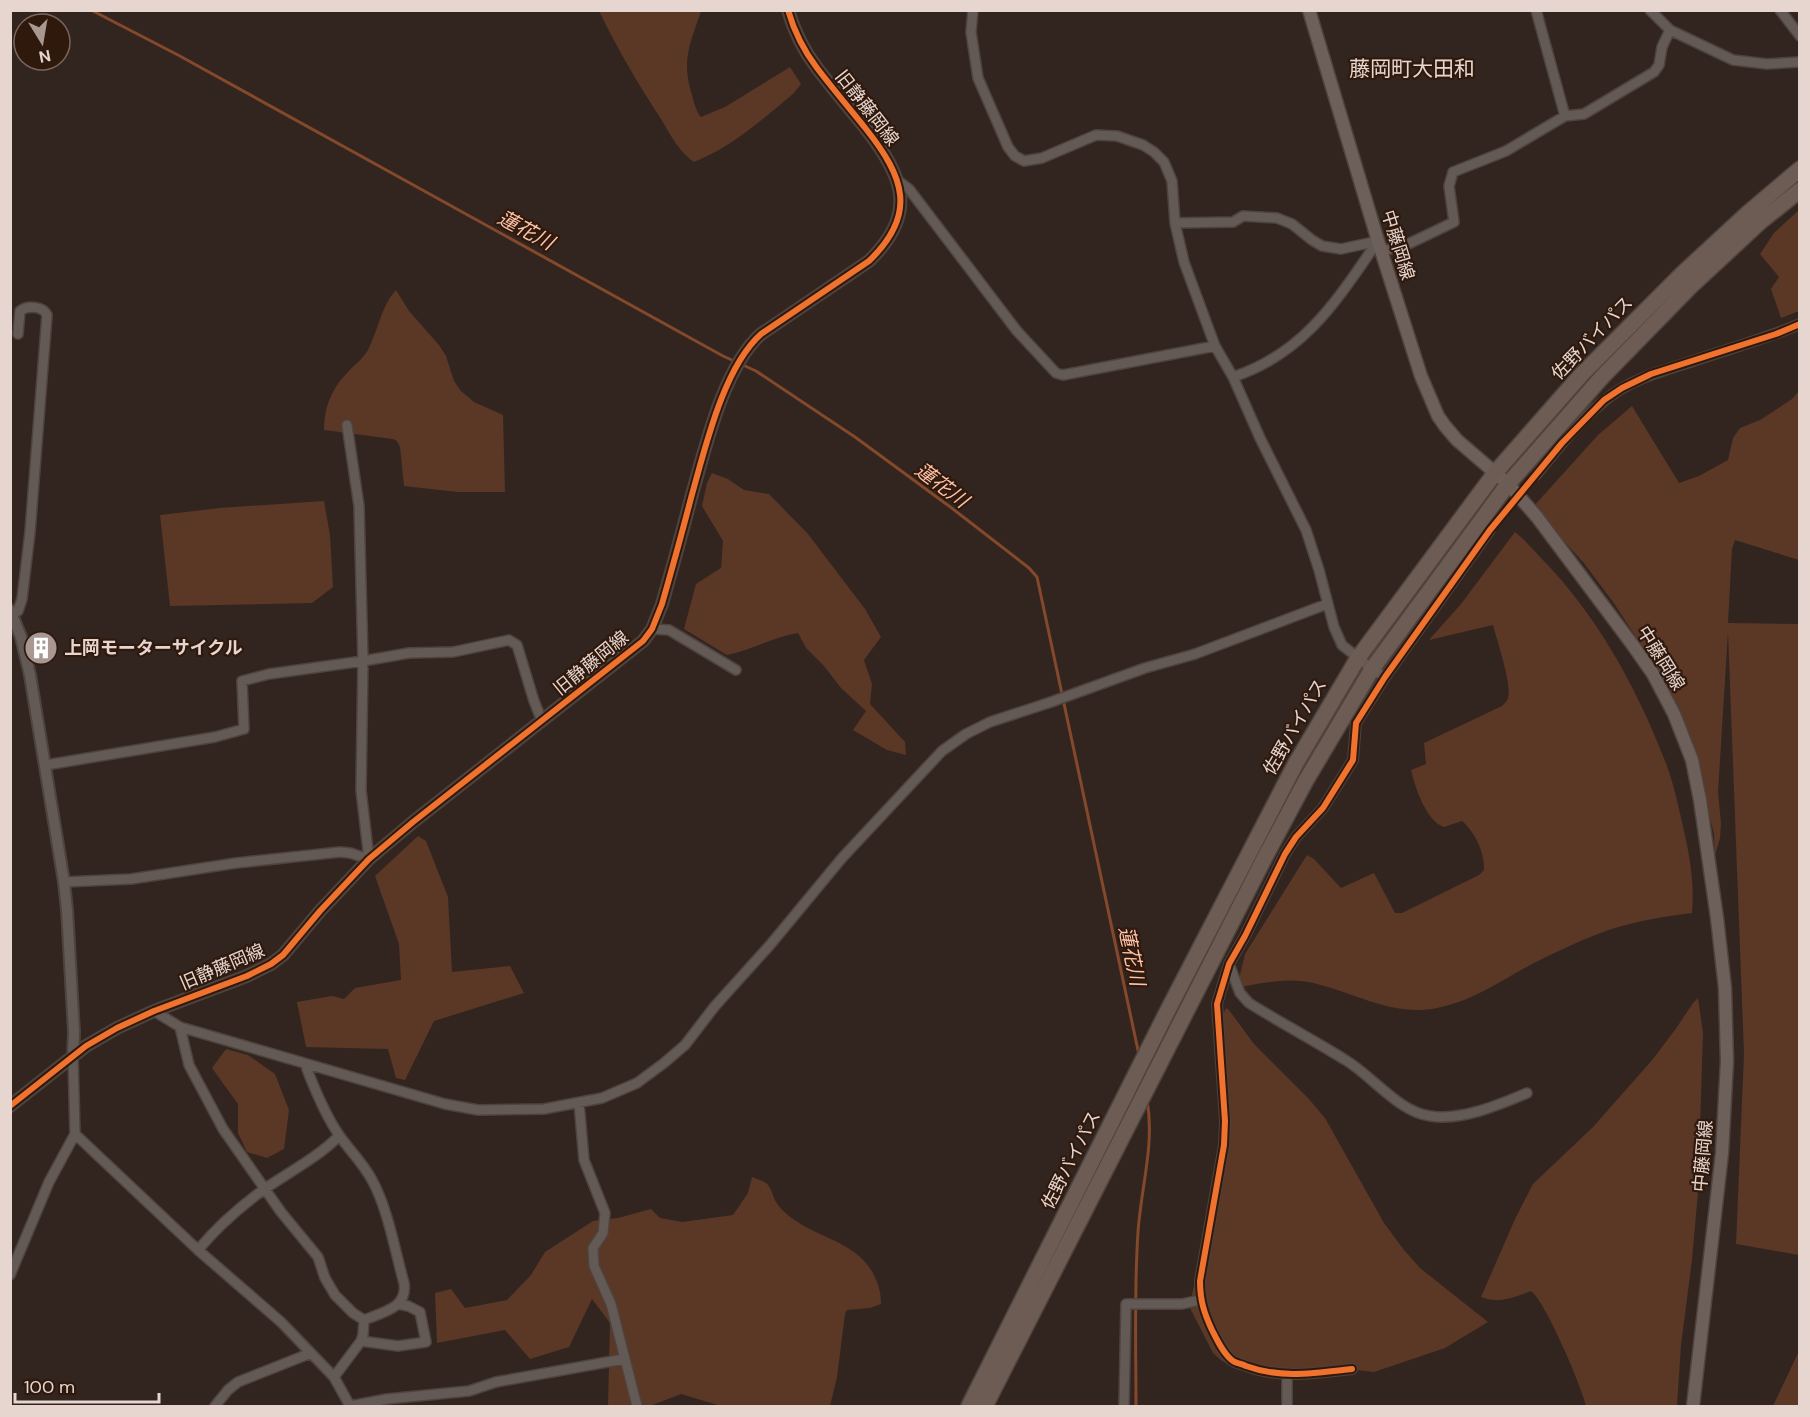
<svg xmlns="http://www.w3.org/2000/svg" width="1810" height="1417" viewBox="0 0 1810 1417" font-family="'DM Sans','Noto Sans JP',sans-serif">
	<style>
		.green { fill: #5b3726 }
		.lines { fill: none; stroke-linecap: round; stroke-linejoin: round }
		.stream { stroke: #84482a; stroke-width: 3 }
		.minor-tunnel { stroke: #4d4039; stroke-width: 9; stroke-dasharray: 9 4.5; stroke-linecap: butt }
		.minor-casing { stroke: #4e433e; stroke-width: 12 }
		.tertiary-casing { stroke: #4e433e; stroke-width: 14 }
		.secondary-casing { stroke: #4e433e; stroke-width: 15 }
		.trunk-casing { stroke: #4e433e; stroke-width: 18 }
		.minor { stroke: #645a55; stroke-width: 9 }
		.tertiary { stroke: #645a55; stroke-width: 10 }
		.secondary { stroke: #6d605a; stroke-width: 12 }
		.trunk { stroke: #6c5c54; stroke-width: 15 }
		.cycleway-casing { stroke: #2f190d; stroke-width: 10 }
		.cycleway { stroke: #ef722f; stroke-width: 6 }
		.labels { text-anchor: middle; dominant-baseline: central; stroke-width: 4.5; stroke-linejoin: round; paint-order: stroke }
		.street-label { font-size: 18px; fill: #e7d6cf; stroke: #2f190d }
		.poi-label { font-size: 18px; font-weight: bold; fill: #e7d6cf; stroke: #2f190d; text-anchor: start }
		.water-label { font-size: 20px; font-style: italic; fill: #fdc2a7; stroke: #2f190d }
		.quarter-label { font-size: 21px; fill: #e7d6cf; stroke: #2f190d }
	</style>
	<rect width="100%" height="100%" fill="#32251f"/>
	<path class="green" d="M599 11H701C690 45 681 59 692 95 694 103 696 111 701 117L725 107 790 67 801 84 794 93C763 119 732 147 694 162 679 152 670 134 661 119 638 84 617 48 599 11Z
		M1799 210V311L1781 318 1771 289 1779 277 1760 254 1774 233Z
		M396 290 409 311 439 345 446 356 454 381 461 391 474 402 503 415 505 492H458L404 486 400 447 397 441 393 439 324 430C324 408 331 390 346 374 353 366 362 360 368 350 378 331 381 306 396 290Z
		M1799 391V560L1735 540 1732 549 1728 623 1799 624V1255L1736 1244 1744 1054 1728 632 1718 792 1721 823 1720 838 1715 855 1714 834 1694 754 1681 719 1650 658 1613 602 1583 562 1533 507 1598 435 1632 406 1679 483 1699 476 1728 460 1733 438 1740 428 1760 420 1792 399Z
		M712 473 728 479 744 490 769 494 808 534 865 609 881 637 864 660 872 684 870 704 905 742 906 755 887 750 853 730 866 711 841 688 824 666 806 648 798 633C773 637 751 650 727 655L684 629 696 584 721 568 723 541 702 506 707 483Z
		M324 501 330 535 333 587 312 603 170 606 160 515 220 508Z
		M1515 532C1524 539 1533 549 1541 558 1595 613 1635 684 1663 756 1672 777 1677 800 1682 822 1689 852 1695 882 1692 913 1661 917 1628 922 1598 934 1577 942 1556 952 1536 962 1503 979 1474 1001 1437 1008 1395 1017 1357 994 1317 984 1291 977 1267 982 1241 987L1239 979 1245 954 1307 855 1314 859 1341 888 1374 873 1395 913H1402L1479 875 1484 870C1485 853 1475 832 1462 821L1444 827C1426 821 1415 787 1411 770L1426 764 1424 743 1502 706C1505 703 1507 701 1508 698 1512 683 1497 641 1493 625L1429 640 1461 604Z
		M418 836 426 841 448 897 452 972 510 966 524 993 434 1021 405 1080 396 1078 388 1049 306 1047 297 1002 332 996 344 999 355 988 401 980 399 944 375 876Z
		M1698 998 1703 1033 1698 1192 1692 1260 1681 1345 1677 1406H1586C1582 1387 1545 1301 1531 1291 1515 1297 1498 1304 1481 1297L1515 1219 1533 1184 1593 1127 1653 1059 1677 1027 1693 1003Z
		M1226 1008 1229 1010 1254 1044 1308 1098 1325 1118 1384 1223 1404 1250 1420 1268 1488 1322 1445 1348 1374 1372 1356 1370 1290 1372 1233 1366 1222 1361 1213 1353 1190 1308 1191 1299 1206 1232 1219 1156 1221 1132 1216 1051 1220 1022Z
		M226 1049 248 1055 275 1074 289 1110 284 1149 267 1158 247 1152 238 1133V1104L212 1068Z
		M752 1177C757 1179 765 1181 768 1185 772 1190 773 1197 776 1202 779 1207 784 1212 789 1216 816 1238 854 1240 873 1273 878 1283 881 1292 881 1304L870 1308 847 1310 845 1314 837 1377 830 1406H721L681 1394 650 1406H608L610 1323 592 1299 569 1347 530 1359 505 1330 437 1343 435 1293 451 1289 465 1308 507 1300 531 1275 545 1252 593 1221 618 1218 651 1209 660 1218 682 1222 733 1215 748 1193Z
		M1799 1351V1406H1773Z"/>
	<g class="lines">
		<path class="stream" d="M91 10 178 55 723 356 756 371 855 437 953 509 1029 568 1037 577 1139 1055
			M1136 1406C1136 1349 1134 1290 1138 1232 1141 1187 1155 1144 1147 1100"/>
		<path class="minor-tunnel" d="M1490 530 1536 475"/>
		<g class="minor-casing">
			<path id="minor" d="M973 10 971 32 978 78 1008 147 1015 156 1024 161 1042 158 1096 135 1117 136 1143 145 1154 152 1164 162 1172 181 1175 223 1184 262 1215 346 1233 377 1260 438 1306 530 1319 570 1334 627 1342 645 1372 669 1385 677
				M1536 10 1565 116
				M1650 10 1670 30 1733 60 1767 64 1800 62
				M1780 10 1800 36
				M897 180 909 189 1017 331 1056 373 1063 375 1215 346
				M1175 223 1233 222 1243 216 1277 218 1292 224 1312 240 1322 246 1341 249 1378 241
				M1381 251 1404 246 1454 222 1449 186 1453 172 1506 151 1565 116 1584 114 1654 72 1659 65 1662 47 1670 30
				M1233 377C1305 353 1337 300 1378 241
				M1536 475C1557 449 1578 422 1604 401 1627 381 1658 372 1687 363 1724 350 1763 340 1800 324
				M13 614 18 611 22 599 30 532 47 315C43 306 27 305 20 311L18 334
				M652 629 669 630 736 670
				M46 765 215 737 244 729 242 681 269 674 363 661 409 653 453 652 509 640 517 645 534 701 542 721
				M64 882 131 879 236 863 340 852 350 853 369 859 361 790 363 661 359 506 347 425
				M1229 964 1240 993 1249 1003C1281 1023 1315 1041 1347 1061 1373 1077 1399 1112 1430 1116 1461 1121 1499 1105 1527 1093
				M154 1011 180 1027 445 1104 478 1110 544 1109 602 1098 637 1083 664 1063 685 1045 715 1006 770 945 842 858 942 751 966 734 990 722 1051 702 1145 668 1195 654 1327 604
				M180 1027 189 1065 223 1129 281 1212 318 1257 325 1278 335 1295 353 1313 364 1320 363 1335 361 1341
				M73 1056 75 1134 198 1250 281 1322 334 1377 350 1406
				M305 1064C314 1088 324 1113 339 1135 350 1151 363 1163 372 1180 388 1209 395 1251 404 1283 408 1308 383 1312 364 1320
				M579 1103 584 1160 605 1213 603 1233 593 1248 594 1266 611 1304 637 1406
				M198 1250C217 1227 240 1207 263 1190 289 1172 317 1158 339 1136
				M10 1275 49 1182 75 1134
				M1352 1369C1316 1373 1281 1379 1246 1366 1242 1364 1236 1363 1233 1361 1224 1355 1217 1340 1212 1330 1204 1313 1200 1300 1200 1281L1224 1145 1225 1121 1217 1004 1229 964 1245 936 1285 854 1296 837 1323 808 1353 760 1356 723 1385 677 1490 530
				M334 1377 361 1341 398 1346 426 1342 420 1312 408 1306 398 1304
				M215 1406 228 1390 238 1382 311 1353
				M350 1406 387 1399 469 1391 496 1382 624 1359
				M1124 1406 1126 1304H1182L1200 1300
				M1287 1406V1374"/>
		</g>
		<g class="tertiary-casing">
			<path id="tertiary" d="M10 610 21 637 30 675 64 882 67 910 74 1032 73 1056
				M10 1106 86 1046 117 1028 154 1011 247 976 271 964 283 955 320 911 369 859 413 822 643 641 652 629 662 604C672 569 682 533 691 498 705 449 723 368 761 334L869 261C918 214 904 177 866 129 850 109 833 89 817 68 804 51 794 31 788 10"/>
		</g>
		<g class="secondary-casing">
			<path id="secondary" d="M1309 10 1378 241 1421 376 1438 416 1445 426 1457 440 1508 484 1537 517 1632 644 1653 674 1674 714 1692 760 1700 800 1717 918 1725 988 1727 1061 1722 1153 1693 1406"/>
		</g>
		<g class="trunk-casing">
			<path id="trunk" d="M969 1406 1169 1008 1296 763 1358 658 1495 473 1581 375 1682 274 1748 213 1800 169
				M985 1406 1265 857 1305 782 1372 669 1508 484 1602 377 1691 286 1760 222 1800 190"/>
		</g>
		<use href="#minor" class="minor"/>
		<use href="#tertiary" class="tertiary"/>
		<use href="#secondary" class="secondary"/>
		<use href="#trunk" class="trunk"/>
		<g class="cycleway-casing">
			<path id="cycleway" d="M10 1106 86 1046 117 1028 154 1011 247 976 271 964 283 955 320 911 369 859 413 822 643 641 652 629 662 604C672 569 682 533 691 498 705 449 723 368 761 334L869 261C918 214 904 177 866 129 850 109 833 89 817 68 804 51 794 31 788 10
				M1352 1369C1316 1373 1281 1379 1246 1366 1242 1364 1236 1363 1233 1361 1224 1355 1217 1340 1212 1330 1204 1313 1200 1300 1200 1281L1224 1145 1225 1121 1217 1004 1229 964 1245 936 1285 854 1296 837 1323 808 1353 760 1356 723 1385 677 1490 530 1562 443 1604 400 1622 388 1651 374 1776 334 1800 324"/>
		</g>
		<use href="#cycleway" class="cycleway"/>
	</g>
	<defs>
		<g id="building-disc" transform="scale(1.725)"><circle r="9.5" fill="#a89891" stroke="#2f190d"/><path d="M-4-6H4V6H1V3H-1V6H-4ZM-2.5-4.3h1.7v1.8h-1.7ZM.8-4.3h1.7v1.8H.8ZM-2.5-1h1.7V.8h-1.7ZM.8-1h1.7V.8H.8Z" fill="#fff"/></g>
	</defs>
	<g fill-rule="evenodd">
		<use href="#building-disc" x="41" y="648"/>
	</g>
	<g class="labels">
		<g class="street-label">
			<text transform="translate(867 108) rotate(52)">旧静藤岡線</text>
			<text transform="translate(1398 245) rotate(73)">中藤岡線</text>
			<text transform="translate(1592 338) rotate(-46)">佐野バイパス</text>
			<text transform="translate(1661 658) rotate(58)">中藤岡線</text>
			<text transform="translate(591 663) rotate(-39)">旧静藤岡線</text>
			<text transform="translate(1295 727) rotate(-60)">佐野バイパス</text>
			<text transform="translate(222 967) rotate(-23)">旧静藤岡線</text>
			<text transform="translate(1703 1156) rotate(-85)">中藤岡線</text>
			<text transform="translate(1071 1160) rotate(-63)">佐野バイパス</text>
		</g>
		<g class="poi-label">
			<text x="64" y="648">上岡モーターサイクル</text>
		</g>
		<g class="water-label">
			<text transform="translate(526 230) rotate(28)">蓮花川</text>
			<text transform="translate(942 485) rotate(37)">蓮花川</text>
			<text transform="translate(1132 956) rotate(78)">蓮花川</text>
		</g>
		<g class="quarter-label">
			<text x="1412" y="69">藤岡町大田和</text>
		</g>
	</g>
	<rect width="1810" height="1417" fill="none" stroke="#e7d6cf" stroke-width="24"/>
	<g transform="translate(42 42) rotate(169)"><circle r="28" fill="#2f190d" stroke="#79655b" stroke-width="1.5"/>
	<path d="M0-4.5L10 22L0 15L-10 22Z" fill="#a89891"/>
	<text y="-9" font-size="16" font-weight="bold" text-anchor="middle" fill="#e7d6cf">N</text>
	</g>
	<path d="M15 1393v9h144v-9" fill="none" stroke="#e7d6cf" stroke-width="3"/>
	<text x="24" y="1393" font-size="18" fill="#e7d6cf" stroke="#2f190d" stroke-width="4.5" paint-order="stroke">100 m</text>
</svg>
